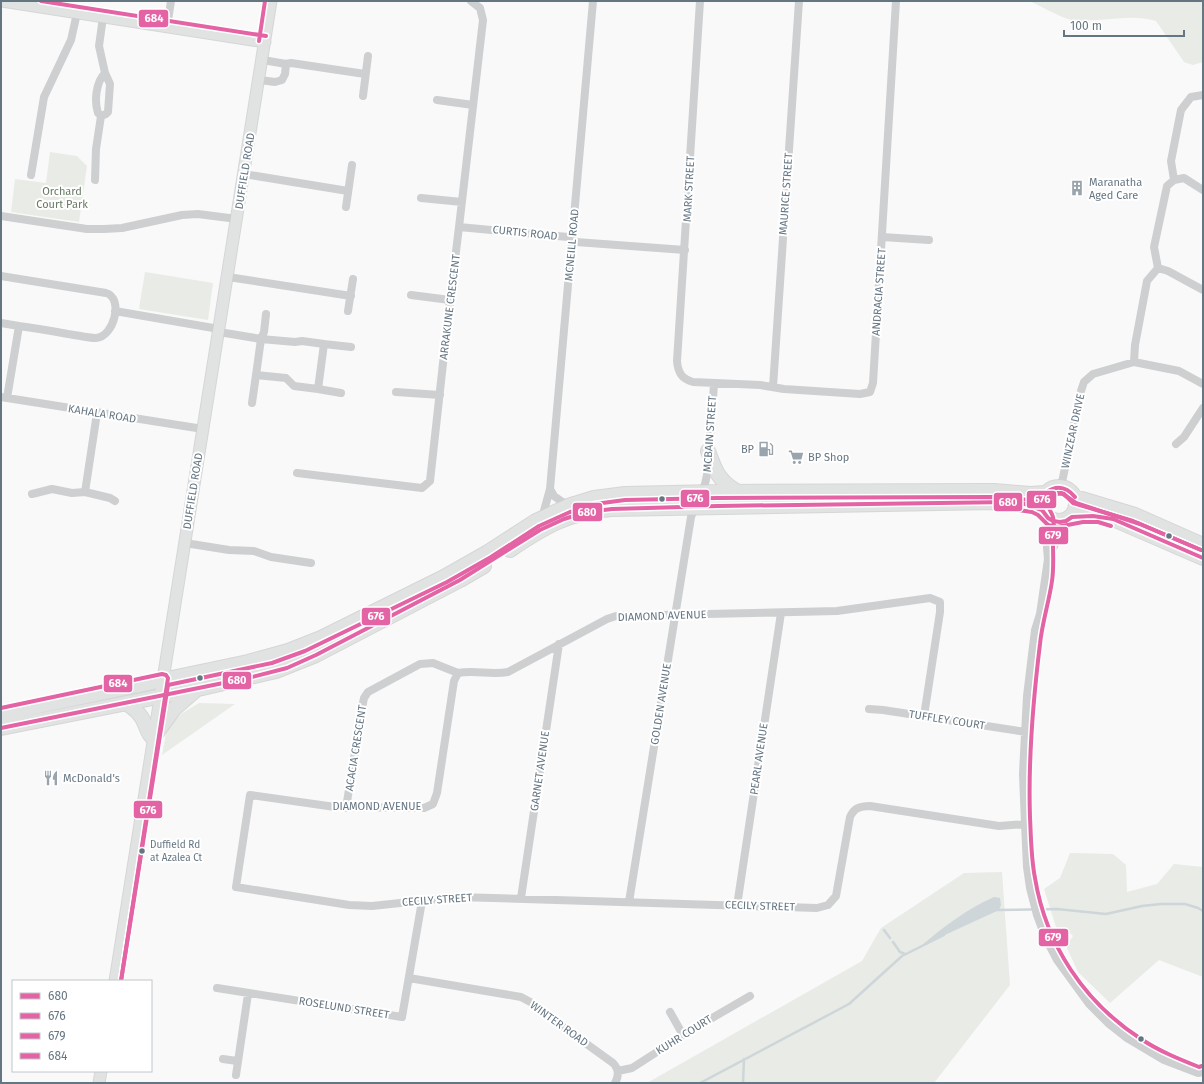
<svg xmlns="http://www.w3.org/2000/svg" width="1204" height="1084" viewBox="0 0 1204 1084" font-family="'Fira Sans',sans-serif">
	<style>
		.green { fill: #e8ebe6 }
		.water { fill: #ced6d9 }
		.lines { fill: none; stroke-linecap: round; stroke-linejoin: round }
		.stream { stroke: #ced6d9; stroke-width: 2.5 }
		.secondary-casing { stroke: #d5d6d7; stroke-width: 13 }
		.highway-casing { stroke: #d5d6d6; stroke-width: 16 }
		.street { stroke: #cecfd0; stroke-width: 8 }
		.secondary { stroke: #e1e2e2; stroke-width: 11 }
		.highway { stroke: #e1e2e2; stroke-width: 14 }
		.bus-1-casing { stroke: #fff; stroke-width: 7 }
		.bus-2-casing { stroke: #fff; stroke-width: 7 }
		.bus-3-casing { stroke: #fff; stroke-width: 7 }
		.bus-4-casing { stroke: #fff; stroke-width: 7 }
		.bus-1 { stroke: #e463a4; stroke-width: 4 }
		.bus-2 { stroke: #e463a4; stroke-width: 4 }
		.bus-3 { stroke: #e463a4; stroke-width: 4 }
		.bus-4 { stroke: #e463a4; stroke-width: 4 }
		.bus-dot { fill: #657683; stroke: #fff; stroke-width: 1.5 }
		.labels { text-anchor: middle; dominant-baseline: central; stroke-width: 4; stroke-linejoin: round; paint-order: stroke }
		.bus-label { font-size: 10px; fill: #657683; stroke: #fff; text-anchor: start }
		.street-label { font-size: 11px; fill: #657683; stroke: #fff }
		.poi-label { font-size: 11px; fill: #657683; stroke: #fff; text-anchor: start }
		.park-label { font-size: 11px; fill: #687a64; stroke: #fff }
		.line-badge { stroke: #fff; stroke-width: 1.5 }
		.badge-label { font-size: 11px; text-anchor: middle; font-weight: bold; fill: #fff }
	</style>
	<rect width="100%" height="100%" fill="#f9f9f9"/>
	<path class="green" d="M1030 1H1203V62L1193 65 1184 62 1156 21C1131 13 1100 23 1072 20 1062 18 1040 6 1030 1Z
		M50 152 77 156 87 166 79 222 11 212 15 179 46 183Z
		M145 272 213 283 208 320 139 309Z
		M199 703 235 704 162 755 167 728 181 714Z
		M1070 853 1113 854 1126 865 1127 892 1157 884 1174 864 1203 867V977L1159 960 1110 1003 1078 972 1066 946 1073 936 1065 928 1057 930 1044 889 1060 878Z
		M1002 872 1010 985 934 1083H647L862 961 881 928 964 873Z"/>
	<path class="water" d="M994 897 1000 898 1001 905 999 910 921 946C943 927 967 909 994 897Z"/>
	<g class="lines">
		<path class="stream" d="M995 910 1057 909 1106 914 1142 906 1161 904H1185L1198 908 1203 911
			M884 930 890 938
			M893 942 900 952 905 954
			M700 1083 849 1004 902 956 944 935
			M743 1083 744 1059"/>
		<g class="secondary-casing">
			<path id="secondary" d="M2 1 265 42
				M115 981 271 1
				M99 1083 101 1071"/>
		</g>
		<g class="highway-casing">
			<path id="highway" d="M708 451C715 470 718 480 736 491
				M1042 504a17 17 0 1 1 34 0a17 17 0 1 1-34 0Z
				M1075 497 1135 515 1203 545
				M1072 517 1100 516 1113 519 1203 558
				M510 550C544 527 569 512 612 509L992 502 1018 503 1042 510
				M126 703C135 709 141 714 145 724 148 731 148 734 153 738L174 709 196 690
				M1 714 248 662 288 651 321 638 444 577 488 552 536 521 568 506 594 498 625 494 717 492 994 491 1030 494 1045 493
				M1 728 198 689 276 671 316 655 460 580 484 566"/>
		</g>
		<path class="street" d="M700 1 677 361C678 373 682 379 693 382L760 385 784 389 860 394 870 392 873 383 896 1
			M167 27 171 1
			M263 60 286 64
			M260 80 275 82 282 80 285 74 286 64 291 63 365 74
			M363 96 368 56
			M437 100 473 105
			M101 116 106 114 108 112 110 84 105 73 99 46 103 17
			M244 174 348 191
			M31 175 44 97 71 40 77 13
			M95 180 96 149 101 116 98 113C94 101 96 82 105 73
			M1174 180 1171 161 1181 110 1191 97 1203 95
			M421 198 462 202
			M346 207 352 165
			M1 216 87 229H104L122 228 182 215 198 214 237 219
			M459 227 568 237 576 242 685 250
			M882 237 929 240
			M1158 268 1168 271 1203 290
			M1 276 106 293C124 298 114 337 96 338 87 338 77 335 68 334 52 331 35 328 19 326
			M228 277 351 296
			M411 295 450 300
			M115 311 219 329
			M348 311 353 279
			M1 323 19 326 7 398
			M219 332 261 339 295 342 302 341 324 344 318 389 294 386 286 378 256 375 261 339 264 332 266 314
			M324 344 351 347
			M1134 362 1135 345 1147 281 1158 268 1154 247 1167 186 1174 180 1184 178 1203 190
			M773 387 799 1
			M318 389 341 393
			M396 392 440 395
			M1 397 203 429
			M252 403 256 375
			M1176 444 1184 437 1203 408
			M297 473 422 488 430 481 450 300 459 227 483 20 480 8 471 1
			M1061 487 1081 391 1084 382 1093 374 1134 362 1179 371 1203 384
			M550 489 554 496 568 506
			M85 492 110 498 115 501
			M32 494 52 489 72 493 85 492 97 413
			M542 518 550 489 593 1
			M1048 518V536L1047 548 1048 559 1040 614 1035 630 1027 696 1024 753 1023 774 1025 824 1027 867 1030 888 1037 915 1046 939 1057 960 1089 1004 1108 1023 1127 1038 1164 1060 1198 1073 1203 1072
			M185 543 229 550 254 551 271 557 311 563
			M1048 559C1055 547 1058 533 1066 521
			M869 709 883 710 1026 732
			M924 716 940 612V602L930 598 837 611 616 616 607 619 508 672C491 675 475 670 458 673L454 681 437 793 433 804 424 808 335 807 250 795 236 887 349 905 372 906 457 897 817 908 828 905 836 896 850 817C854 808 860 806 870 806L999 826 1025 824
			M346 808 363 703 364 698 368 692 420 664 433 663 458 673
			M521 898 559 644
			M629 902 691 517 705 484 708 470 714 384
			M737 906 781 613
			M409 978 521 997 534 1004 541 1011 613 1063C619 1069 619 1076 615 1083
			M217 988 402 1017 422 901
			M670 1012 683 1035
			M223 1059 237 1061
			M618 1071 632 1068 688 1032 750 996
			M236 1075 248 994"/>
		<use href="#secondary" class="secondary"/>
		<use href="#highway" class="highway"/>
		<g class="bus-1-casing">
			<path id="bus-1" d="M1045 493C1056 485 1066 486 1075 497
				M1 728 248 678 287 668 316 655 460 580 540 530 564 519 587 512 612 509 718 506 1010 502 1025 504 1042 510 1048 518 1053 521 1060 522 1066 521 1072 517 1093 516 1113 519 1203 558"/>
		</g>
		<g class="bus-2-casing">
			<path id="bus-2" d="M1005 508 1032 512 1038 515 1048 525 1057 527 1083 522H1098L1111 526
				M121 981 168 685 272 663 305 651 447 582 491 557 539 526 570 512 595 504 625 500 717 498 994 497 1030 500 1047 499 1053 495 1061 493 1064 494 1073 503 1133 521 1201 550"/>
		</g>
		<g class="bus-3-casing">
			<path id="bus-3" d="M1201 550 1140 524 1076 503 1063 494 1057 493 1053 495 1048 500V505C1049 510 1052 513 1053 517 1055 526 1053 534 1053 543 1053 556 1054 568 1052 581 1049 602 1042 623 1040 644 1033 701 1028 759 1030 817 1031 837 1031 858 1035 878 1046 945 1084 1002 1141 1039 1159 1051 1179 1059 1199 1067L1202 1066"/>
		</g>
		<g class="bus-4-casing">
			<path id="bus-4" d="M41 1 266 36
				M259 41 265 1
				M1 708 162 674 166 675 168 678 121 981"/>
		</g>
		<use href="#bus-1" class="bus-1"/>
		<use href="#bus-2" class="bus-2"/>
		<use href="#bus-3" class="bus-3"/>
		<use href="#bus-4" class="bus-4"/>
	</g>
	<defs>
		<g id="building-bare" transform="scale(1.2)"><path d="M-4-6H4V6H1V3H-1V6H-4ZM-2.5-4.3h1.7v1.8h-1.7ZM.8-4.3h1.7v1.8H.8ZM-2.5-1h1.7V.8h-1.7ZM.8-1h1.7V.8H.8Z" fill="#99a4ac" stroke="#fff" stroke-width="2.5" paint-order="stroke"/></g>
		<g id="fuel-bare" transform="scale(1.2)"><path d="M-5.5-6h7V0h2V4h1.3V-2.5L3-4.5l.8-.8L6-3V5H2.5V1h-1V6h-7ZM-4.2-4.7v3.2H.2V-4.7Z" fill="#99a4ac" stroke="#fff" stroke-width="2.5" paint-order="stroke"/></g>
		<g id="supermarket-bare" transform="scale(1.2)"><path d="M-6-5.5h2.5l.6 2H6L4.5 2H-2.5L-4.4-4H-6ZM-1.5 3.2a1.3 1.3 0 1 0 .1 0ZM3 3.2a1.3 1.3 0 1 0 .1 0Z" fill="#99a4ac" stroke="#fff" stroke-width="2.5" paint-order="stroke"/></g>
		<g id="restaurant-bare" transform="scale(1.2)"><path d="M-5-6h1v4h1v-4h1v4h1v-4h1v5L-1.5 .5V6h-2V.5L-5-1ZM5-6V6H3V1.5H1.5Q1.5-4 5-6Z" fill="#99a4ac" stroke="#fff" stroke-width="2.5" paint-order="stroke"/></g>
	</defs>
	<g fill-rule="evenodd">
		<use href="#building-bare" x="1077" y="188"/>
		<use href="#fuel-bare" x="766" y="449"/>
		<use href="#supermarket-bare" x="796" y="457"/>
		<use href="#restaurant-bare" x="51" y="778"/>
	</g>
	<g class="bus-dot">
		<circle cx="662" cy="499" r="3.5"/>
		<circle cx="1169" cy="536" r="3.5"/>
		<circle cx="200" cy="678" r="3.5"/>
		<circle cx="142" cy="851" r="3.5"/>
		<circle cx="1141" cy="1039" r="3.5"/>
	</g>
	<g class="labels">
		<g class="bus-label">
			<text x="150" y="845">Duffield Rd<tspan x="150" dy="13">at Azalea Ct</tspan></text>
		</g>
		<g class="street-label">
			<text transform="translate(245 171) rotate(-81)">DUFFIELD ROAD</text>
			<text transform="translate(689 189) rotate(-87)">MARK STREET</text>
			<text transform="translate(786 194) rotate(-86)">MAURICE STREET</text>
			<text transform="translate(525 233) rotate(6)">CURTIS ROAD</text>
			<text transform="translate(572 245) rotate(-85)">MCNEILL ROAD</text>
			<text transform="translate(879 292) rotate(-86)">ANDRACIA STREET</text>
			<text transform="translate(450 307) rotate(-83)">ARRAKUNE CRESCENT</text>
			<text transform="translate(102 414) rotate(9)">KAHALA ROAD</text>
			<text transform="translate(1073 431) rotate(-78)">WINZEAR DRIVE</text>
			<text transform="translate(710 434) rotate(-86)">MCBAIN STREET</text>
			<text transform="translate(193 491) rotate(-81)">DUFFIELD ROAD</text>
			<text transform="translate(662 616) rotate(-2)">DIAMOND AVENUE</text>
			<text transform="translate(661 704) rotate(-81)">GOLDEN AVENUE</text>
			<text transform="translate(947 720) rotate(9)">TUFFLEY COURT</text>
			<text transform="translate(356 748) rotate(-81)">ACACIA CRESCENT</text>
			<text transform="translate(759 759) rotate(-82)">PEARL AVENUE</text>
			<text transform="translate(540 771) rotate(-82)">GARNET AVENUE</text>
			<text x="377" y="806">DIAMOND AVENUE</text>
			<text transform="translate(437 900) rotate(-4)">CECILY STREET</text>
			<text transform="translate(760 906) rotate(2)">CECILY STREET</text>
			<text transform="translate(344 1008) rotate(9)">ROSELUND STREET</text>
			<text transform="translate(559 1024) rotate(36)">WINTER ROAD</text>
			<text transform="translate(684 1035) rotate(-32)">KUHR COURT</text>
		</g>
		<g class="poi-label">
			<text x="1089" y="182">Maranatha<tspan x="1089" dy="13">Aged Care</tspan></text>
			<text x="754" y="449" text-anchor="end">BP</text>
			<text x="808" y="457">BP Shop</text>
			<text x="63" y="778">McDonald's</text>
		</g>
		<g class="park-label">
			<text x="62" y="191">Orchard<tspan x="62" dy="13">Court Park</tspan></text>
		</g>
	</g>
	<g class="line-badge">
		<rect x="138" y="9" width="31" height="19" rx="4" fill="#e463a4"/>
		<rect x="680" y="489" width="30" height="19" rx="4" fill="#e463a4"/>
		<rect x="1026" y="490" width="31" height="19" rx="4" fill="#e463a4"/>
		<rect x="993" y="492" width="30" height="20" rx="4" fill="#e463a4"/>
		<rect x="572" y="502" width="31" height="20" rx="4" fill="#e463a4"/>
		<rect x="1038" y="526" width="31" height="19" rx="4" fill="#e463a4"/>
		<rect x="361" y="607" width="30" height="19" rx="4" fill="#e463a4"/>
		<rect x="222" y="671" width="30" height="19" rx="4" fill="#e463a4"/>
		<rect x="103" y="674" width="30" height="19" rx="4" fill="#e463a4"/>
		<rect x="133" y="800" width="30" height="19" rx="4" fill="#e463a4"/>
		<rect x="1038" y="928" width="31" height="19" rx="4" fill="#e463a4"/>
	</g>
	<g class="badge-label">
		<text x="154" y="22">684</text>
		<text x="695" y="502">676</text>
		<text x="1042" y="503">676</text>
		<text x="1008" y="506">680</text>
		<text x="587" y="516">680</text>
		<text x="1053" y="539">679</text>
		<text x="376" y="620">676</text>
		<text x="237" y="684">680</text>
		<text x="118" y="687">684</text>
		<text x="148" y="814">676</text>
		<text x="1053" y="941">679</text>
	</g>
	<rect width="1204" height="1084" fill="none" stroke="#657683" stroke-width="4"/>
	<rect x="12" y="980" width="140" height="92" fill="#ffffff" stroke="#c1c8cd"/>
	<rect x="20" y="993" width="20" height="6" fill="#e463a4" stroke="#c1c8cd"/>
	<text x="48" y="1000" font-size="12" fill="#657683">680</text>
	<rect x="20" y="1013" width="20" height="6" fill="#e463a4" stroke="#c1c8cd"/>
	<text x="48" y="1020" font-size="12" fill="#657683">676</text>
	<rect x="20" y="1033" width="20" height="6" fill="#e463a4" stroke="#c1c8cd"/>
	<text x="48" y="1040" font-size="12" fill="#657683">679</text>
	<rect x="20" y="1053" width="20" height="6" fill="#e463a4" stroke="#c1c8cd"/>
	<text x="48" y="1060" font-size="12" fill="#657683">684</text>
	<path d="M1064 30v6h120v-6" fill="none" stroke="#657683" stroke-width="2"/>
	<text x="1070" y="30" font-size="12" fill="#657683" stroke="#ffffff" stroke-width="3" paint-order="stroke">100 m</text>
</svg>
